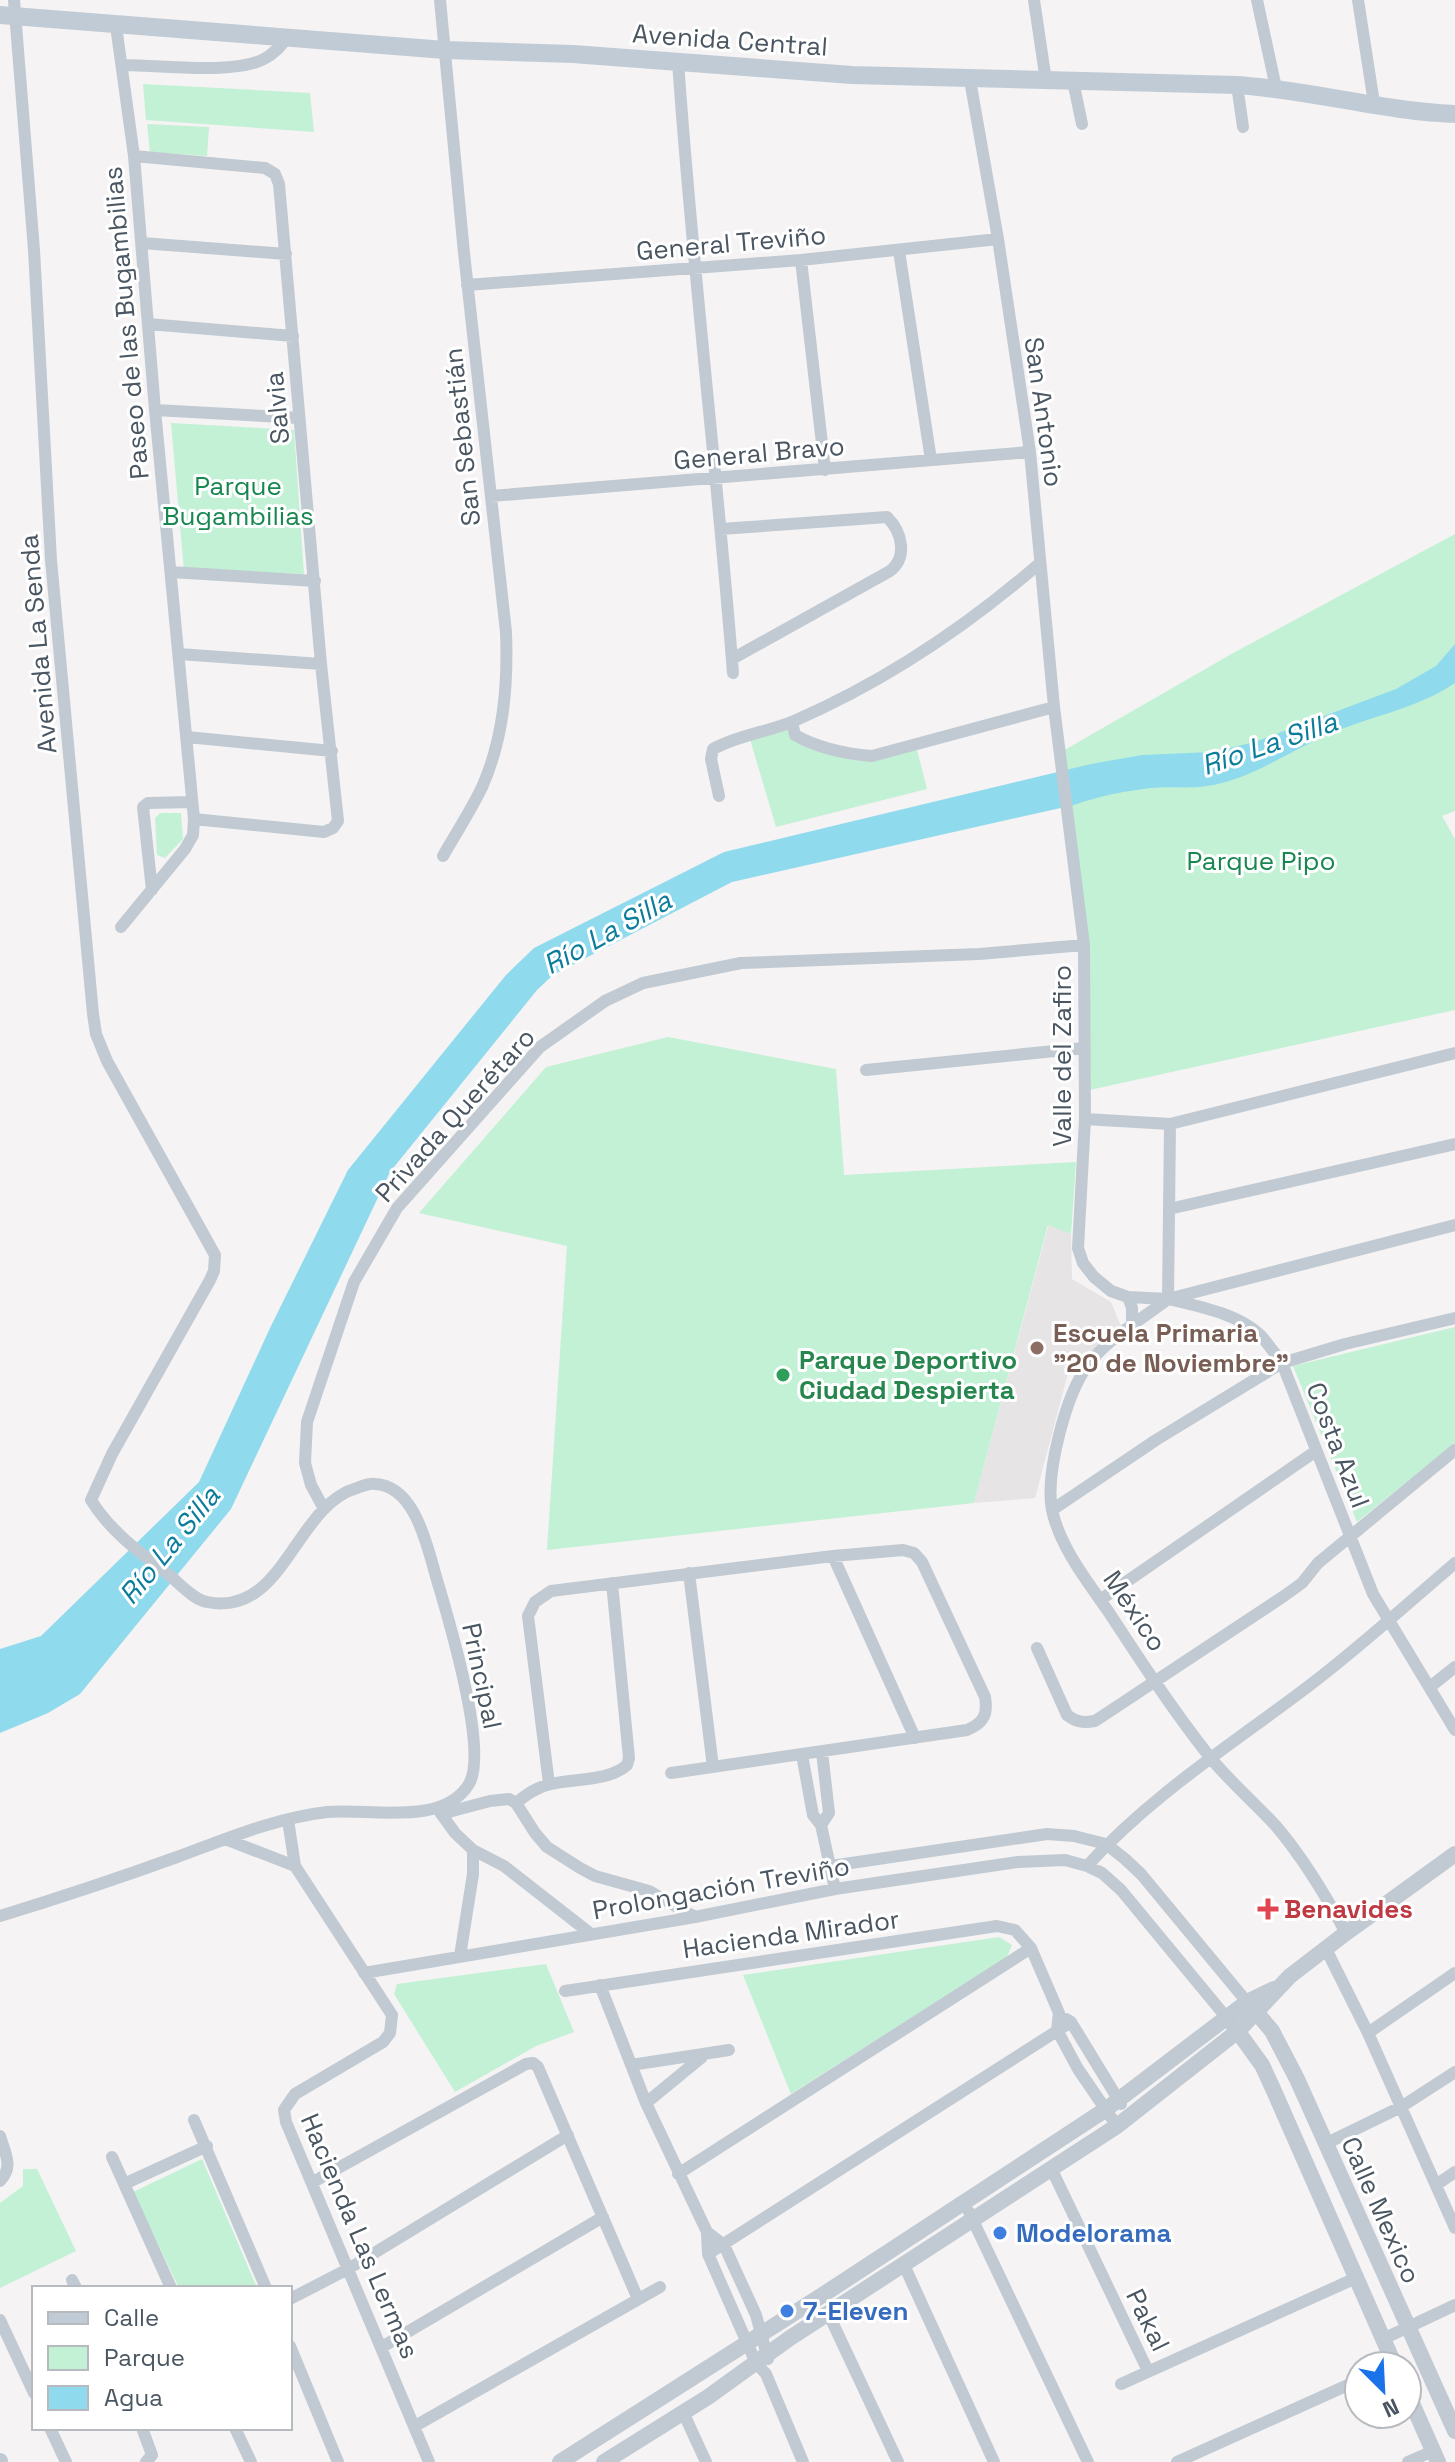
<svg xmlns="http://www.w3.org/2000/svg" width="1455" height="2462" viewBox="0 0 1455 2462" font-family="'Space Grotesk',sans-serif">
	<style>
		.education { fill: #e6e4e5 }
		.green { fill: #c3f1d5 }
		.water { fill: #90daee }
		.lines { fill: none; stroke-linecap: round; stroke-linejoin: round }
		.minor { stroke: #c1cad2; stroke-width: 12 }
		.tertiary { stroke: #c1cad2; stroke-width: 16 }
		.secondary { stroke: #c1cbd6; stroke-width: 18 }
		.education-dot { fill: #8d6e63; stroke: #fff; stroke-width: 3 }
		.leisure-dot { fill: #2e9e5b; stroke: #fff; stroke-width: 3 }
		.health-dot { fill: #e0444e; stroke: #fff; stroke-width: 3 }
		.shop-dot { fill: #3f7fe0; stroke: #fff; stroke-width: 3 }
		.labels { text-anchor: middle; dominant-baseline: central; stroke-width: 6; stroke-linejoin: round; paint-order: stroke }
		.street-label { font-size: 26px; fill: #4a5661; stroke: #fff }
		.park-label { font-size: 26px; fill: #17864f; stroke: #fff }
		.education-label { font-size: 26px; font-weight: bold; fill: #785e54; stroke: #fff; text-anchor: start }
		.leisure-label { font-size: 26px; font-weight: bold; fill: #27864d; stroke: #fff; text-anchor: start }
		.health-label { font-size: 26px; font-weight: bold; fill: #be3a42; stroke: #fff; text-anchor: start }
		.shop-label { font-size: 26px; font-weight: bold; fill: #366cbe; stroke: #fff; text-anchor: start }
		.water-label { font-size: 28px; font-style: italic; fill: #0c7c9b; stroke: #fff }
	</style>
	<rect width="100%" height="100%" fill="#f5f3f3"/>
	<path class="education" d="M1049 1224 1071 1234 1072 1279 1111 1302 1123 1331 1070 1366 1035 1498 974 1503Z"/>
	<path class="green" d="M143 84 310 93 314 132 146 120Z
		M147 124 209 127 207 156 150 152Z
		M171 423 294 430 304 574 184 571Z
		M1455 534V811L1442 816 1455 839V1010L1085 1091 1082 927 1061 752 1235 652Z
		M792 722 795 735 855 755 916 746 927 789 776 827 749 736Z
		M160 813H181L183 839 165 858 157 855 155 818Z
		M668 1037 836 1069 844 1175 1076 1162 1071 1234 1048 1225 974 1503 547 1550 567 1246 419 1213 546 1067Z
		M1455 1327V1443L1357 1522 1293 1366Z
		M999 1937 1012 1945 1007 1957 791 2094 743 1975Z
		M546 1964 574 2032 536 2046 455 2092 394 1994 397 1984Z
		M202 2159 257 2288H179L133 2192Z
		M23 2169H37L76 2251 0 2288V2203L23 2186Z"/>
	<path class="water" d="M1455 644V683C1415 710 1369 716 1325 736 1286 753 1249 780 1207 786 1188 789 1170 786 1151 788 1125 791 1099 796 1074 805L732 882 553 975 537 990 390 1172 231 1509 80 1694 48 1713 0 1733V1649L41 1636 199 1482 271 1326 348 1170 506 975 534 948 724 852 1091 764 1142 755 1212 752 1255 742 1396 689 1436 666Z"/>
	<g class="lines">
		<path class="minor" d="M440 0 464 253 506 632C508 684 504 736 483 785 472 809 456 833 443 856
			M1034 0 1046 81
			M1257 0 1276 88
			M1358 0 1374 103
			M116 26 134 156 155 410 194 819 193 835 185 849 121 927
			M678 61C692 266 717 469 733 673
			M122 65C158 65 234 75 264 59 274 54 280 47 287 38
			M970 80 998 239 1030 452 1054 707 1084 945 1085 1119 1078 1248 1083 1263 1094 1277 1111 1291 1128 1297 1168 1299 1455 1225
			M1073 81 1082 124
			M1237 85 1243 127
			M134 156 265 168 275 174 279 184 321 664 338 821 333 828 324 832 194 819
			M142 243 286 254
			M899 251 931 460
			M801 260 825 470
			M467 285 801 260 998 239
			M148 324 293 336
			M155 410 299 418
			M491 496 1030 452
			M721 529 887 517C902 532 908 557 890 571L732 659
			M171 572 315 581
			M179 654 321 664
			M792 722 795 735C818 748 847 754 872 756L1054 707
			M187 737 332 751
			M719 796 711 759 713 749C738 735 768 732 794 721 884 682 966 627 1040 563
			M152 890 143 807 148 803 192 802
			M866 1070 1084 1048
			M1085 1119 1170 1124 1455 1053
			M1170 1124 1168 1299C1198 1306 1240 1314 1262 1337 1269 1345 1275 1354 1282 1363L1373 1594 1455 1730
			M1169 1209 1455 1144
			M1128 1297 1132 1308V1327
			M1168 1299C1141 1320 1108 1338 1088 1365 1066 1394 1045 1474 1052 1510 1060 1547 1087 1581 1108 1611 1140 1660 1172 1709 1209 1756 1229 1781 1254 1802 1276 1826 1304 1859 1325 1894 1346 1933
			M324 1509 311 1485 305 1463 307 1422 354 1282 397 1208 540 1047 605 1001 643 983 741 963 979 954 1084 945
			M1052 1510 1156 1440 1282 1363 1345 1344 1455 1318
			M833 1556 915 1738
			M689 1573 713 1767
			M1100 1600 1316 1451
			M1037 1648 1067 1715C1076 1722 1083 1723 1095 1721L1284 1596 1302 1583 1318 1563 1455 1450
			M1430 1687 1455 1667
			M802 1755 813 1815 821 1825 835 1889
			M549 1784 528 1616 535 1602 551 1591 833 1556 903 1550 914 1553 922 1562 985 1697C988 1714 984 1723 967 1730L671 1773
			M516 1803C527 1794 537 1787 551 1784 574 1778 608 1782 627 1765L629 1758 612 1583
			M437 1808 455 1833 473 1850 504 1866 591 1934
			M441 1814 490 1801 509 1799 516 1803 535 1833 547 1847 580 1868 595 1876 649 1891 695 1917
			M288 1820 295 1866 392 2015 390 2033 383 2042 295 2094 284 2110 286 2122 429 2462
			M821 1825 829 1813 822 1752
			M225 1839 295 1866
			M831 1866 1047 1834 1074 1836 1106 1844 1125 1859 1141 1874 1247 2002
			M1087 1866C1151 1795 1234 1743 1310 1685 1360 1647 1407 1604 1455 1563
			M0 1916C59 1898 119 1878 177 1857 226 1839 275 1818 327 1812 369 1808 443 1827 469 1784 488 1752 451 1628 440 1590 429 1557 419 1486 375 1484 369 1483 363 1486 357 1488 295 1505 284 1618 207 1602 194 1600 179 1583 168 1574 140 1553 109 1530 91 1500L112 1454 210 1280 214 1271 215 1255 107 1061 96 1034 93 1014 51 560 34 250 14 0
			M1326 1949 1368 2033 1455 2228
			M460 1956 473 1874V1850
			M364 1973 695 1917 835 1889 1018 1862 1065 1860 1087 1866 1102 1873 1121 1890 1226 2017
			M600 1985 646 2103 707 2232 708 2254 756 2363 766 2374 803 2462
			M565 1991 997 1926 1015 1930 1031 1948 1059 2013 1057 2030 1078 2069 1117 2126
			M1066 2019 1071 2022 1121 2104
			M1368 2033 1455 1973
			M631 2065 729 2050
			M646 2103 702 2057
			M194 2120 266 2288
			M0 2136C5 2153 14 2167 0 2181
			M1325 2144 1401 2107 1455 2072
			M112 2157 171 2288
			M1052 2170 1148 2371
			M678 2174 1031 1948
			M313 2182 526 2064 533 2063 538 2067 638 2299
			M124 2184 207 2146
			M1436 2185 1455 2172
			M969 2212 1088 2462
			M707 2232 724 2245 756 2315 768 2359
			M708 2254 1071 2022
			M904 2265 994 2462
			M72 2280 76 2288
			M290 2299 348 2269 568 2135
			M829 2315 898 2462
			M0 2320 34 2393
			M1383 2339 1455 2305
			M290 2346 338 2462
			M382 2347 603 2217
			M1121 2384 1356 2278
			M683 2412 706 2462
			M415 2426 660 2287
			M50 2428 66 2462
			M142 2428 152 2455 146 2462
			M235 2428 251 2462
			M1177 2462 1359 2380
			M1408 2462 1433 2451"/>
		<path class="tertiary" d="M1250 2005 1272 2031 1297 2079 1455 2431
			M1233 2025 1262 2065 1274 2091 1395 2366
			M1407 2392 1438 2462
			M0 2461V2462
			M560 2462 821 2296 1105 2110 1247 2002 1274 1989
			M604 2462 708 2397 790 2338 1117 2126 1238 2031 1290 1976 1346 1933 1455 1854"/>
		<path class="secondary" d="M0 15 445 50 573 54 852 75 1237 85C1310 90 1382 111 1455 114"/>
	</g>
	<circle class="education-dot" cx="1037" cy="1348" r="8"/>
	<circle class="leisure-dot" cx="783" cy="1375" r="8"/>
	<path class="health-dot" d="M1264 1897h8v8h8v8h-8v8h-8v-8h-8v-8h8z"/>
	<g class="shop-dot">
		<circle cx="1000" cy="2233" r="8"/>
		<circle cx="787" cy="2311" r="8"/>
	</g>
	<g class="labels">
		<g class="street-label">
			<text transform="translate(730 40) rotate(4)">Avenida Central</text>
			<text transform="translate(731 243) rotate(-5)">General Treviño</text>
			<text transform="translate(126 323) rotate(-95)">Paseo de las Bugambilias</text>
			<text transform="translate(277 408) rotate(-95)">Salvia</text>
			<text transform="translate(1044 412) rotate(82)">San Antonio</text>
			<text transform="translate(462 437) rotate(-96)">San Sebastián</text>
			<text transform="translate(759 453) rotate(-5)">General Bravo</text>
			<text transform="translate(38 644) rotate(-95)">Avenida La Senda</text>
			<text transform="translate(1062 1056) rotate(-90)">Valle del Zafiro</text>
			<text transform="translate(455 1115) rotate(-48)">Privada Querétaro</text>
			<text transform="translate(1338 1445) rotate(69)">Costa Azul</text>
			<text transform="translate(1135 1611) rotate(56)">México</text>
			<text transform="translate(482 1676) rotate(78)">Principal</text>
			<text transform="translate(721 1888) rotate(-10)">Prolongación Treviño</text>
			<text transform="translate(791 1934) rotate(-8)">Hacienda Mirador</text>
			<text transform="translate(1381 2210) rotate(66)">Calle Mexico</text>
			<text transform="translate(360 2236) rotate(67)">Hacienda Las Lermas</text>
			<text transform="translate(1148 2320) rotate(64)">Pakal</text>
		</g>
		<g class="park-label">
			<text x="238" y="486">Parque<tspan x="238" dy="30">Bugambilias</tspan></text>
			<text x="1261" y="861">Parque Pipo</text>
		</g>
		<g class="education-label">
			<text x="1053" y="1333">Escuela Primaria<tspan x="1053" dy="30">"20 de Noviembre"</tspan></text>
		</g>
		<g class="leisure-label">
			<text x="799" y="1360">Parque Deportivo<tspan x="799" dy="30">Ciudad Despierta</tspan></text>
		</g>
		<g class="health-label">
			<text x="1284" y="1909">Benavides</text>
		</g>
		<g class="shop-label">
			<text x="1016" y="2233">Modelorama</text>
			<text x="803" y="2311">7-Eleven</text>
		</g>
		<g class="water-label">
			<text transform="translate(1269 743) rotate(-19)">Río La Silla</text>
			<text transform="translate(607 932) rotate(-29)">Río La Silla</text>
			<text transform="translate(169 1545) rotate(-51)">Río La Silla</text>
		</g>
	</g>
	<rect x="32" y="2286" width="260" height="144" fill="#ffffff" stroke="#b7bbc0" stroke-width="2"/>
	<rect x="48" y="2312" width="40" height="12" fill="#c1cbd6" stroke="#b7bbc0" stroke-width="2"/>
	<text x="104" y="2326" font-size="24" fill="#4a5661">Calle</text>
	<rect x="48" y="2346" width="40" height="24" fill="#c3f1d5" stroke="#b7bbc0" stroke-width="2"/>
	<text x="104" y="2366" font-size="24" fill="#4a5661">Parque</text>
	<rect x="48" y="2386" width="40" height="24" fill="#90daee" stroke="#b7bbc0" stroke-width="2"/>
	<text x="104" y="2406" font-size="24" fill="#4a5661">Agua</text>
	<g transform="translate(1383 2390) rotate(156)"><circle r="38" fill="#ffffff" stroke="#b7bbc0" stroke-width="2"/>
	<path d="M0-6L14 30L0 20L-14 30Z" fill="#1a73e8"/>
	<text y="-12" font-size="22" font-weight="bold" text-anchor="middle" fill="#4a5661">N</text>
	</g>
</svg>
